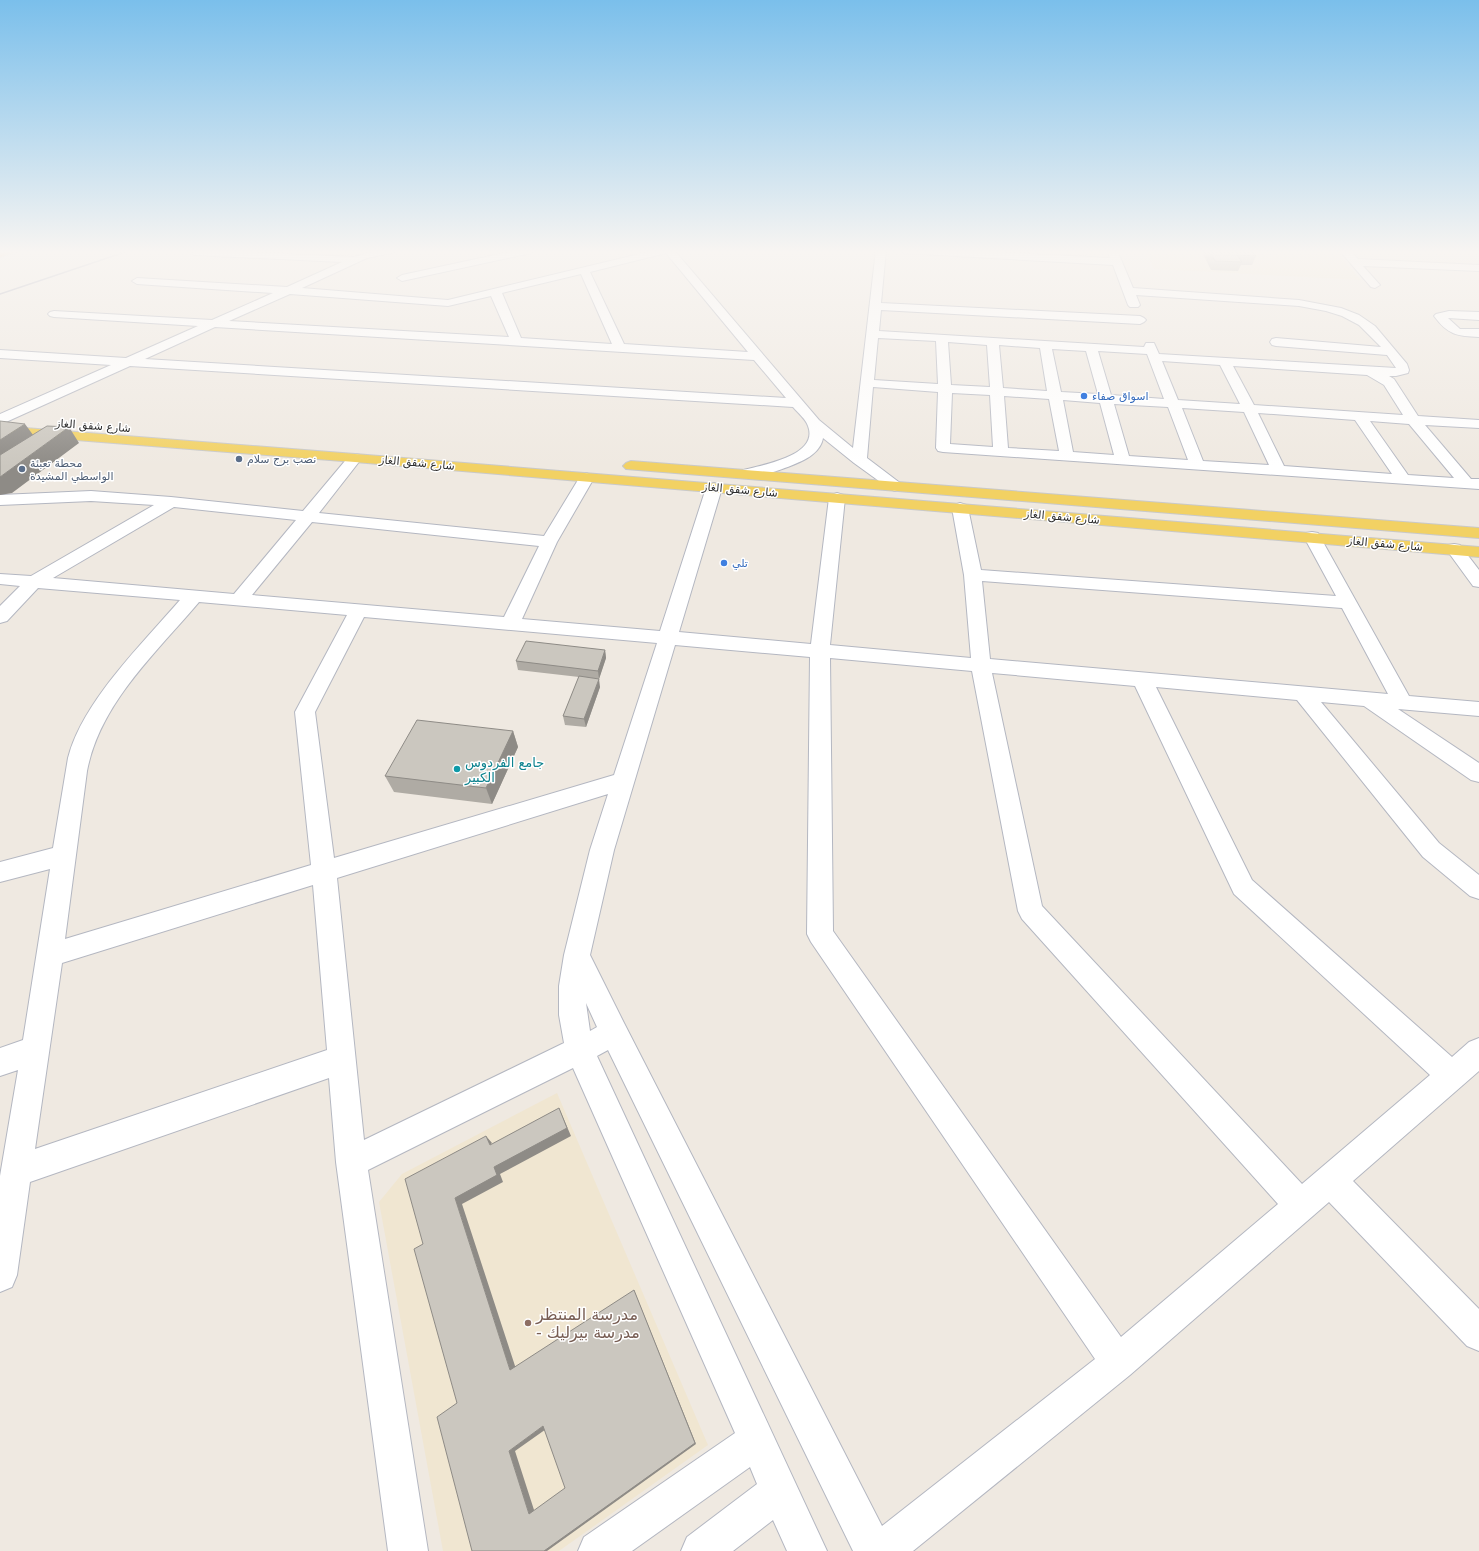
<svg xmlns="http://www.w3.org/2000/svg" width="1479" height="1551" viewBox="0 0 1479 1551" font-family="'DejaVu Sans',Cairo,sans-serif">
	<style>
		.education { fill: #f0e6d1 }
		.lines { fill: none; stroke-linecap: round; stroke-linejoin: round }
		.minor-casing { stroke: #b4b7c1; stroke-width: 2 }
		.major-casing { stroke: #c9c9c9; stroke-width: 2 }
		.highway-casing { stroke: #c9c9c9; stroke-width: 2 }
		.minor { fill: #fff; fill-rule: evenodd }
		.major { fill: #f2d163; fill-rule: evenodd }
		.highway { fill: #ffa35c; fill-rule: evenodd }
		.rail { stroke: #a3a6b8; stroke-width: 1.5 }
		.wall { fill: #afaba4 }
		.shaded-wall { fill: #8e8b86 }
		.building { fill: #cbc7bf; stroke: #8e8b86; fill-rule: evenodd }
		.shop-dot { fill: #3f7fe0; stroke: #fff; stroke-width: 1.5 }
		.service-dot { fill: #5c6f8a; stroke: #fff; stroke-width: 1.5 }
		.culture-dot { fill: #0f9aa8; stroke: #fff; stroke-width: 1.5 }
		.education-dot { fill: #8d6e63; stroke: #fff; stroke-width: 1.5 }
		.labels { text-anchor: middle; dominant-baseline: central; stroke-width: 3; stroke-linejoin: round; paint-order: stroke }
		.far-shop-label { font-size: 11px; fill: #366cbe; stroke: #fff; text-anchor: start }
		.far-street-label { font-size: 11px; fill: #2e2e2e; stroke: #fff }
		.far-service-label { font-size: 11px; fill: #4e5e75; stroke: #fff; text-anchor: start }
		.culture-label { font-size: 13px; fill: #0d838f; stroke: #fff; text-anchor: start }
		.near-education-label { font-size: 16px; fill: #785e54; stroke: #fff; text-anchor: start }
	</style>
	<rect width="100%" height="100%" fill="#efe9e1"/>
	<path class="education" d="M1145 250H1335L1361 280 1154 269Z
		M557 1093 708 1445 559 1551H443L379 1202 402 1174Z"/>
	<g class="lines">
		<g class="minor-casing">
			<path id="minor" d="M198 250 354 257 379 250H397L396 252 367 258 302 288 448 300 656 250H674L819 420 853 448 876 250H886L881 303 1140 316 1144 318 1146 320 1144 322 1140 324 881 310 879 331 1144 347 1146 343H1154L1159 354 1396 368 1387 355 1276 346 1272 345 1270 342 1272 339 1276 338 1381 347 1359 325 1342 316 1326 311 1299 306 1136 295 1140 305 1138 307H1130L1128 305 1113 265 904 253 899 250H953L1110 258 1107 250H1117L1133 288 1299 300 1341 308 1359 315 1375 326 1407 364 1409 370 1408 373 1396 376H1389L1394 379 1418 416 1479 420V428L1425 425 1471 479H1479V489L943 452 938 451 936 448 938 392 873 387 867 458 900 483 903 486 900 489 895 491 890 489 854 463 823 438C822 444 818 450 813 454 802 464 753 481 739 477L736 474 739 471C757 466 820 457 808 426 806 419 798 413 793 407L130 366 6 422 0 423V414L111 365 0 358V350L126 358 198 326 54 317 50 316 48 314 50 312 54 311 212 320 273 293 137 284 132 281 137 278 287 287 342 262 194 255 193 253ZM666 253 748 352 624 344 590 272ZM581 274 612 344 521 338 502 293ZM290 294 448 306 491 296 509 337 229 321ZM215 327 754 360 786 398 145 359ZM878 338 936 341 938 384 874 380ZM948 342 987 345 990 387 951 385ZM999 345 1040 348 1047 391 1003 388ZM1052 349 1086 351 1098 394 1061 392ZM1098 351 1147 354 1164 399 1111 395ZM1162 361 1220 365 1240 404 1178 400ZM1233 366 1367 375 1384 385 1403 415 1254 405ZM952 393 990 395 993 447 950 444ZM1004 396 1049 399 1059 451 1008 448ZM1063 400 1100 403 1114 455 1073 452ZM1114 404 1168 407 1188 460 1129 456ZM1182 408 1244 412 1269 465 1203 461ZM1258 413 1355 420 1392 474 1284 466ZM1370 421 1409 424 1454 478 1408 475Z
				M518 250H536L531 253 402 281 397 278 402 275Z
				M1339 250H1349L1358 259 1479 265V271L1363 266 1380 285 1375 288 1371 287Z
				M1449 311 1479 312V320L1448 318 1460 329H1479V337C1457 336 1448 335 1434 316L1436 314Z
				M355 454 360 455 362 458 319 513 544 536 581 475 586 473 591 475 594 478 557 542 522 619 660 631 706 488 709 485 714 483 719 485 722 488 679 632 811 644 829 498 831 495 837 493 843 495 845 498 830 645 971 658 964 575 952 508 954 505 960 503 966 505 968 508 981 570 1336 596 1304 537 1306 533 1312 532 1318 533 1409 696 1479 702V716L1398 709 1479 763V782L1471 780 1364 706 1321 702 1439 843 1479 875V899L1470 896 1423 857 1297 700 1156 687 1252 880 1452 1057 1469 1042 1479 1038V1071L1353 1181 1479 1309V1351L1467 1346 1329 1202 1130 1375 913 1551H853L608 1050 597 1056 827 1551H787L773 1520 733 1551H681L687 1537 757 1484 750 1467 632 1551H578L584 1537 735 1433 573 1068 368 1170 428 1551H388L336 1162 329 1078 30 1182 17 1275 12 1287 0 1292V1176L18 1070 0 1076V1048L23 1040 50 869 0 882V862L53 848 68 758C82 702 143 643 180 600L38 588 7 621 0 623V606L20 586 0 584V574L31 576 154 505 91 501 0 505V495L91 491 171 497 303 511 350 455ZM174 507 296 520 234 594 53 578ZM312 522 539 546 504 617 252 595ZM982 581 1342 608 1388 694 990 659ZM199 602 347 615 295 712 311 865 65 939 87 771C100 703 156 653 199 602ZM364 617 657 643 614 775 334 858 315 712ZM675 645 810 657 807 934 811 942 1095 1359 882 1526 624 1023 590 955 614 850ZM830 658 972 671 1018 911 1022 919 1278 1204 1121 1337 833 931ZM992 673 1135 686 1234 894 1430 1075 1302 1184 1042 906ZM608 794 590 850 564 955 559 986V1015L564 1043 364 1140 337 878ZM313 885 327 1050 35 1149 62 963ZM586 1003 597 1027 590 1031Z
				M1454 544 1460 545 1479 570V587L1473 586 1446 549 1448 545Z"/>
		</g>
		<g class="major-casing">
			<path id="major" d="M0 426 355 454 1479 547V557L355 462 0 434Z
				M631 461 1479 528V538L626 469 623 466 626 463Z"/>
		</g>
		<g class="highway-casing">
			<path id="highway" d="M3 250H17L16 252 0 257V251Z"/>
		</g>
		<use href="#minor" class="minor"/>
		<use href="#major" class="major"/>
		<use href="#highway" class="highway"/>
		<path class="rail" d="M0 294 131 250"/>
	</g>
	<path class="wall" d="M1201 250H1251L1256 256 1252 265H1241L1238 271 1211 270Z
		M605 650 606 658 599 679 589 678 600 687 586 727 565 725 563 716 579 677 518 670 516 661Z
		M513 731 518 747 492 804 394 792 385 776Z"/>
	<path class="shaded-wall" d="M25 424 36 439 0 462V440Z
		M69 427 79 443 12 493 0 495V477Z
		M605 650 606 658 599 679 598 671Z
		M599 679 600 687 586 727 584 719Z
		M513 731 518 747 492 804 486 788Z
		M559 1108 571 1136 500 1174 503 1182 462 1204 517 1372 510 1370 455 1198 494 1167Z
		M486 1136 492 1143 490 1145Z
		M634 1290 636 1295 696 1444 547 1551H544Z
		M543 1426 549 1427 515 1451 535 1513 529 1514 509 1451Z"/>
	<path class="building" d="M1209 250H1251L1256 256 1237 255 1242 262 1215 261Z
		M0 421 25 424 0 440Z
		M47 426 69 427 0 477V455Z
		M526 641 605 650 598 671 516 661Z
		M579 676 599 679 584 719 563 716Z
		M417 720 513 731 486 788 385 776Z
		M559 1108 567 1128 494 1167 497 1175 455 1198 510 1370 634 1290 695 1443 544 1551H472L437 1417 457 1403 414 1249 423 1244 405 1179 486 1136 490 1145ZM543 1426 565 1488 529 1514 509 1451Z"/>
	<linearGradient id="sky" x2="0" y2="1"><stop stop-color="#7abfeb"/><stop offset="0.54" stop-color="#f8f5f2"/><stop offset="1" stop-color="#f8f5f2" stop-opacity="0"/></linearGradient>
	<rect width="1479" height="467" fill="url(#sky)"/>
	<g class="shop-dot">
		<circle cx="1084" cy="396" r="4"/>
		<circle cx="724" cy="563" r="4"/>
	</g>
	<g class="service-dot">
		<circle cx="239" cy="459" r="4"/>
		<circle cx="22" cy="469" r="4"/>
	</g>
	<circle class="culture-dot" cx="457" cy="769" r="4"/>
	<circle class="education-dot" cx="528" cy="1323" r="4"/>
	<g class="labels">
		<g class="far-shop-label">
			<text x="1092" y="396">اسواق صفاء</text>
			<text x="732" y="563">تلي</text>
		</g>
		<g class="far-street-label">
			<text transform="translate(93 426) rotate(4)">شارع شقق الغاز</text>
			<text transform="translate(417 463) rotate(5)">شارع شقق الغاز</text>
			<text transform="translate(740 490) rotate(5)">شارع شقق الغاز</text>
			<text transform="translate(1062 517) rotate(5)">شارع شقق الغاز</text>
			<text transform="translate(1385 544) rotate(5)">شارع شقق الغاز</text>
		</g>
		<g class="far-service-label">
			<text x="247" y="459">نصب برج سلام</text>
			<text x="30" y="463">محطة تعبئة<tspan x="30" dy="13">الواسطي المشيدة</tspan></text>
		</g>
		<g class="culture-label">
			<text x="465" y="762">جامع الفردوس<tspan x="465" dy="15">الكبير</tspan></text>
		</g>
		<g class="near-education-label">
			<text x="536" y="1314">مدرسة المنتظر<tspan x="536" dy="18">- مدرسة بيرليك</tspan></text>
		</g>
	</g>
</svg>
